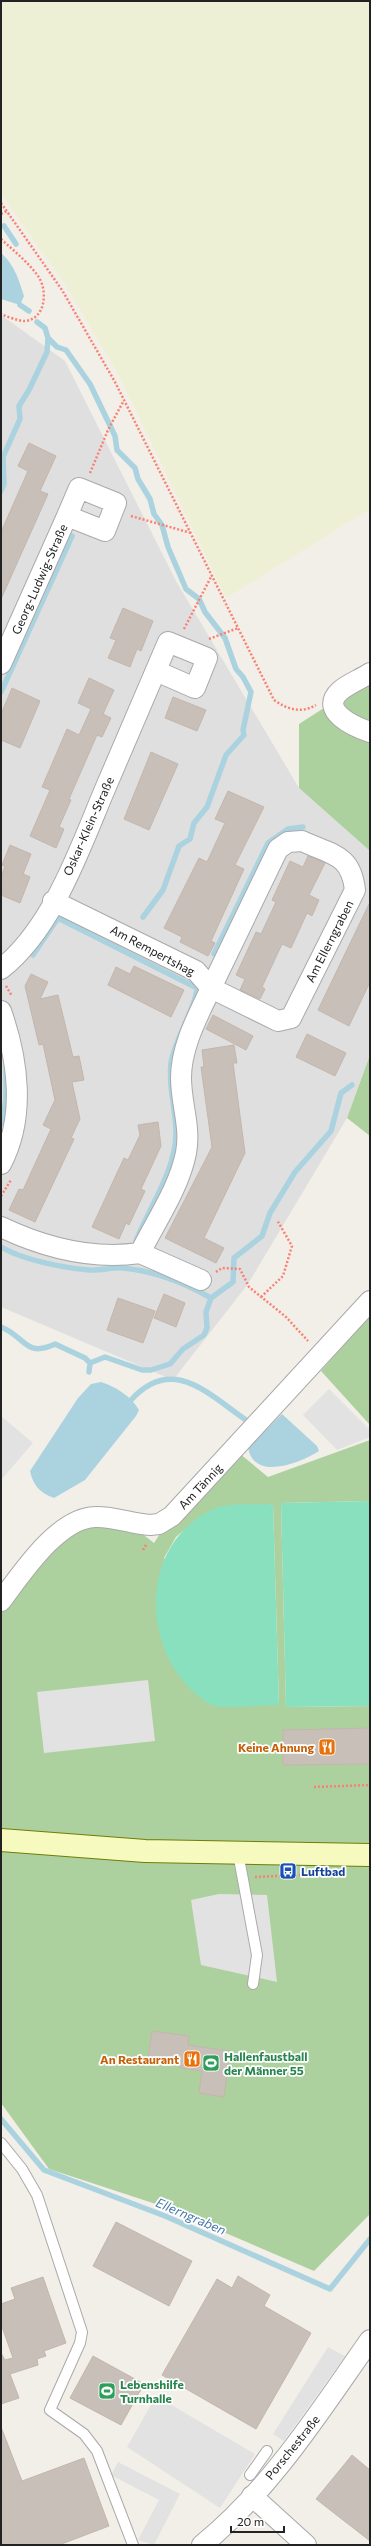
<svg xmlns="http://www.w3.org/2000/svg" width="371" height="2546" viewBox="0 0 371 2546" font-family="Commissioner,sans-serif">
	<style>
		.residential { fill: #e0dfdf }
		.farmland { fill: #eef0d5 }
		.forest { fill: #add19e; fill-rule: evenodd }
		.pitch { fill: #88e0be }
		.parking { fill: #e2e2e2 }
		.water { fill: #aad3df }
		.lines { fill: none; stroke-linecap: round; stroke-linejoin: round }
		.stream { stroke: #aad3df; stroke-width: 5.5 }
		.building { fill: #c7bfb8; stroke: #c4b6ab }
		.service-casing { stroke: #a9a9a9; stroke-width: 12 }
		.minor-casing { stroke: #a9a9a9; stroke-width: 22 }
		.secondary-casing { stroke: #707d05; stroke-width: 24 }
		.path { stroke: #fa8072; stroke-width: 2.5; stroke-dasharray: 2 2; stroke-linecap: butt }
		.service { stroke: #fff; stroke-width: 10 }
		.minor { stroke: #fff; stroke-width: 20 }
		.secondary { stroke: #f7fabf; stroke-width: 22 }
		.labels { text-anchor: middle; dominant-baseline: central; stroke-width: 3.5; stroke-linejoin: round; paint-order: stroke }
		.street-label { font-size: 12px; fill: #222; stroke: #fff }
		.food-label { font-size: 12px; font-weight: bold; fill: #c56008; stroke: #fff; text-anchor: end }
		.transit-label { font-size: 12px; font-weight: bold; fill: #164399; stroke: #fff; text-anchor: start }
		.leisure-label { font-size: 12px; font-weight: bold; fill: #27864d; stroke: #fff; text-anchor: start }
		.water-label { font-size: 13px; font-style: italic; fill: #4a7aab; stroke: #fff }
	</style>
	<rect width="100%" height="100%" fill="#f2efe9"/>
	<path class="residential" d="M1 315 65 361 176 581 299 788 370 851V1055L347 1118 248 1284 173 1380 1 1307Z"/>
	<path class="farmland" d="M1 1H370V509L226 598 118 374 66 286 1 194Z"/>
	<path class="forest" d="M370 681V851L299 788V724L352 690Z
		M370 1055V1136L347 1118Z
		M370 1315V1425L321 1371Z
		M370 1440V1501L281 1503 286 1707 370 1706V2214L314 2271 165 2207 49 2169 1 2103V1607L39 1559 86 1526 99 1524 140 1532 154 1543 165 1526 239 1453 268 1477ZM273 1504 279 1705H278L164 1558 176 1537 196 1520Z"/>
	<path class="pitch" d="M370 1501V1706L286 1707 281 1503Z
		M273 1504 279 1705C265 1705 226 1709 215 1706 204 1703 191 1690 184 1682 139 1628 147 1537 216 1508 229 1503 259 1505 273 1504Z"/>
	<path class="parking" d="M86 500 103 507 97 520 81 514Z
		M177 654 190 661 184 675 170 669Z
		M329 1389 370 1430V1437L337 1450 303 1415Z
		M1 1416 33 1443 1 1480Z
		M148 1680 155 1741 44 1753 37 1692Z
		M219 1894 267 1895 277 1982 201 1965 191 1900Z
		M328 2347 345 2356 284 2441 273 2434Z
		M156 2396 255 2454 220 2508 127 2447Z
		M118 2462 180 2494 154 2545 138 2540 159 2500 111 2475Z"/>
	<path class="water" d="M1 253C14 264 19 280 24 296L20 305 1 299Z
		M101 1382C116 1387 131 1396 139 1410L136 1416 85 1480 54 1498C40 1493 33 1485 30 1471L78 1398 91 1384Z
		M282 1414 317 1446 319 1451C299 1464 253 1481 248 1447Z"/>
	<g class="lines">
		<path class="stream" d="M4 226 16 244
			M20 305 29 311
			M37 322 45 328 48 338 57 347 66 350 90 384 115 436 117 450 135 468 138 479 150 499 154 514 162 525 168 547 186 589 199 599 205 612 225 638 236 669 243 677 251 692 243 730 244 735 226 755 207 807 194 823 190 839 179 846 163 890 143 917
			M1 491 4 484 3 457 20 419 19 406 29 390 47 352 48 338
			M1 692 72 536
			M214 954 268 843 288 829 303 827
			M33 955 58 918 197 988C197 1005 174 1041 171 1063 168 1087 176 1109 176 1133 176 1170 149 1208 136 1241
			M1 1124 6 1100V1067
			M1 1247C23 1260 64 1268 89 1270 100 1271 112 1267 123 1268 154 1271 185 1283 211 1298
			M1 1327C26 1337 25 1358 55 1344L85 1358 90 1363
			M90 1363 105 1357 142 1370H151L170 1364 183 1349 204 1335 207 1328 206 1312 211 1298 233 1282 234 1258 262 1236 270 1213 295 1172 331 1131 341 1093 352 1085
			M89 1372 90 1363
			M131 1400C172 1355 207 1393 246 1420
			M1 2119 44 2170 165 2216 330 2289 370 2239"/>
	</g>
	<path class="building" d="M29 443 56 456 40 491 48 494 1 599V532L28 471 18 466Z
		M123 608 153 621 141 651 137 649 130 667 108 658 116 640 110 638Z
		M89 678 114 690 103 714 111 718 102 737 97 735 69 799 71 800 59 827 64 829 56 848 30 836 50 790 42 787 67 729 79 735 91 709 78 703Z
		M12 688 40 701 20 748 1 740V714Z
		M173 697 206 710 197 731 165 718Z
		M151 752 178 764 149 830 124 819Z
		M228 791 264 807 235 865 244 869 211 941 215 943 208 956 180 942 182 937 164 928 199 858 207 862 225 823 215 819Z
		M10 845 31 854 23 874 30 877 20 903 1 895V877L5 866 2 865Z
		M308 856 325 863 309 895 319 900 312 916 307 913 291 948 282 944 262 987 265 989 260 999 240 990 245 979 236 975 256 932 261 934 276 902 272 900 290 861 303 867Z
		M370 902V982L349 1026 318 1010Z
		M134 966 184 990 171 1017 108 985 116 967 130 974Z
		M31 974 48 982 40 999 58 995 73 1057 79 1056 84 1080 72 1082 80 1119 71 1138 74 1139 35 1222 9 1210 19 1189 23 1190 51 1129 43 1125 55 1100 43 1044 39 1045 25 986Z
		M213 1015 253 1036 246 1050 206 1029Z
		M307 1034 346 1053 335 1076 296 1057Z
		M234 1045 237 1063H233L245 1153 204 1238 224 1248 216 1263 165 1238 212 1147 201 1067H204L202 1050Z
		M158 1122 161 1146 141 1189 145 1191 129 1225 126 1223 119 1239 92 1227 124 1158 128 1160 140 1135 138 1125Z
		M164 1294 185 1303 176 1327 154 1318Z
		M118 1298 155 1311 143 1343 107 1330Z
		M370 1728V1764L283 1765V1730Z
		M152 2031 189 2036 188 2045 230 2051 224 2097 199 2093 202 2071 180 2068 181 2062 148 2058Z
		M116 2222 192 2261 169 2306 93 2266Z
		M238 2276 270 2295 264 2306 311 2333 256 2429 162 2375 217 2279 232 2288Z
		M43 2277 66 2343 44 2351 46 2356 37 2359 38 2365 10 2374 19 2398 1 2404V2353L5 2360 13 2358 1 2324V2304L15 2299 11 2288Z
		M93 2356 144 2384 121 2425 70 2398Z
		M1 2427 22 2481 84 2458 109 2526 59 2545H1Z
		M352 2455 370 2470V2541L316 2499Z"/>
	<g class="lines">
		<g class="service-casing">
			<path id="service" d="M238 1853 257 1955 253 1984
				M1 2143 22 2169 37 2195 82 2332 80 2343 50 2410 84 2434 97 2451 133 2545
				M250 2475 267 2451"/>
		</g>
		<g class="minor-casing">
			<path id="minor" d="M79 488 116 503 105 531 67 516Z
				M1 664 67 516
				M370 673C361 679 348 684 340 691 318 711 355 727 370 732
				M302 841C332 855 351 854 355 890L291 1018 278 1021 211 988 278 849 288 842Z
				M1 969C53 928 80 848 105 789 126 740 147 691 168 642L207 658 195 688 156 671
				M1 1011C18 1059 26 1117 1 1164
				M1 1227C45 1248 91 1260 140 1253 156 1221 179 1188 186 1153 191 1127 181 1104 181 1078 181 1046 198 1016 211 988L196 971 53 901
				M140 1253 201 1280
				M1 1601C22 1573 58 1518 95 1517 113 1516 132 1524 150 1525L159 1524 172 1516 370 1301
				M252 2496 306 2545
				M202 2545C271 2489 320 2411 370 2340"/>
		</g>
		<g class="secondary-casing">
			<path id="secondary" d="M1 1840 145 1851 370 1855"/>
		</g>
		<path class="path" d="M1 203 62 290 115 382 274 700C287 709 301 714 316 705
			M1 214 7 211
			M1 239C14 251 28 262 38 276 48 290 46 319 25 321 18 321 8 317 1 314
			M90 473 108 430 124 400
			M131 516 191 533
			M184 629 212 575
			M209 639 238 628
			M6 986 12 996
			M1 1196 11 1180
			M216 1272 222 1268 240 1269 249 1287 286 1317 308 1341
			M261 1297 283 1276 292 1246 277 1220
			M143 1550 147 1543
			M314 1787 370 1785
			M255 1877 300 1875"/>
		<use href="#service" class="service"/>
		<use href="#minor" class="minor"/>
		<use href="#secondary" class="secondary"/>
	</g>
	<defs>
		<g id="restaurant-square" transform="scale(0.9)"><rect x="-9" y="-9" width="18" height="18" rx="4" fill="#e8710a" stroke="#fff"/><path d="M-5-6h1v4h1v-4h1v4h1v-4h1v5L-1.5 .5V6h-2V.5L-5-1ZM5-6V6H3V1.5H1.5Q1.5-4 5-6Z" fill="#fff"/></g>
		<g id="bus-square" transform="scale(0.9)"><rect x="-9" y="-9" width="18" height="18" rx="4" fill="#1a4fb4" stroke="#fff"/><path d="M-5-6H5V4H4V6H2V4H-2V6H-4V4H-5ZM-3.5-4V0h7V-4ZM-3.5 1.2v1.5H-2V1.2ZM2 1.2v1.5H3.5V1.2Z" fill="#fff"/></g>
		<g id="stadium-square" transform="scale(0.9)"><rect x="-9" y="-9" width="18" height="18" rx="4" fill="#2e9e5b" stroke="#fff"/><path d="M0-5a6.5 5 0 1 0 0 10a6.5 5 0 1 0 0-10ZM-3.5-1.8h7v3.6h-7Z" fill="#fff"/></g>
	</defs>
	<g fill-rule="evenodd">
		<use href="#restaurant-square" x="327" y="1747"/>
		<use href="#bus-square" x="288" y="1871"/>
		<use href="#restaurant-square" x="192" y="2059"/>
		<use href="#stadium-square" x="211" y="2063"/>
		<use href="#stadium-square" x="107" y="2391"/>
	</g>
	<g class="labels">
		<g class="street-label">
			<text transform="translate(39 579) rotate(-66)">Georg-Ludwig-Straße</text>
			<text transform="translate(88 826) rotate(-66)">Oskar-Klein-Straße</text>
			<text transform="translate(329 941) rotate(-63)">Am Ellerngraben</text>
			<text transform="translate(153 950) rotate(28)">Am Rempertshag</text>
			<text transform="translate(200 1486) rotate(-47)">Am Tännig</text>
			<text transform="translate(292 2447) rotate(-51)">Porschestraße</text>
		</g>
		<g class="food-label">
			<text x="314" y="1747">Keine Ahnung</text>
			<text x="179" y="2059">An Restaurant</text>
		</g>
		<g class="transit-label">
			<text x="301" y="1871">Luftbad</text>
		</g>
		<g class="leisure-label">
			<text x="224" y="2056">Hallenfaustball<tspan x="224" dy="14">der Männer 55</tspan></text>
			<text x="120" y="2384">Lebenshilfe<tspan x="120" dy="14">Turnhalle</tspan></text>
		</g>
		<g class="water-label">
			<text transform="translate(191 2216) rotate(23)">Ellerngraben</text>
		</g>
	</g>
	<rect width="371" height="2546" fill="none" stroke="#222222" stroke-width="4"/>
	<path d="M231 2526v6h53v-6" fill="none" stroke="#222222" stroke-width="2"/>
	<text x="237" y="2526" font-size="12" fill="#222222" stroke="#ffffff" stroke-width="3" paint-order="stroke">20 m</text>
</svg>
